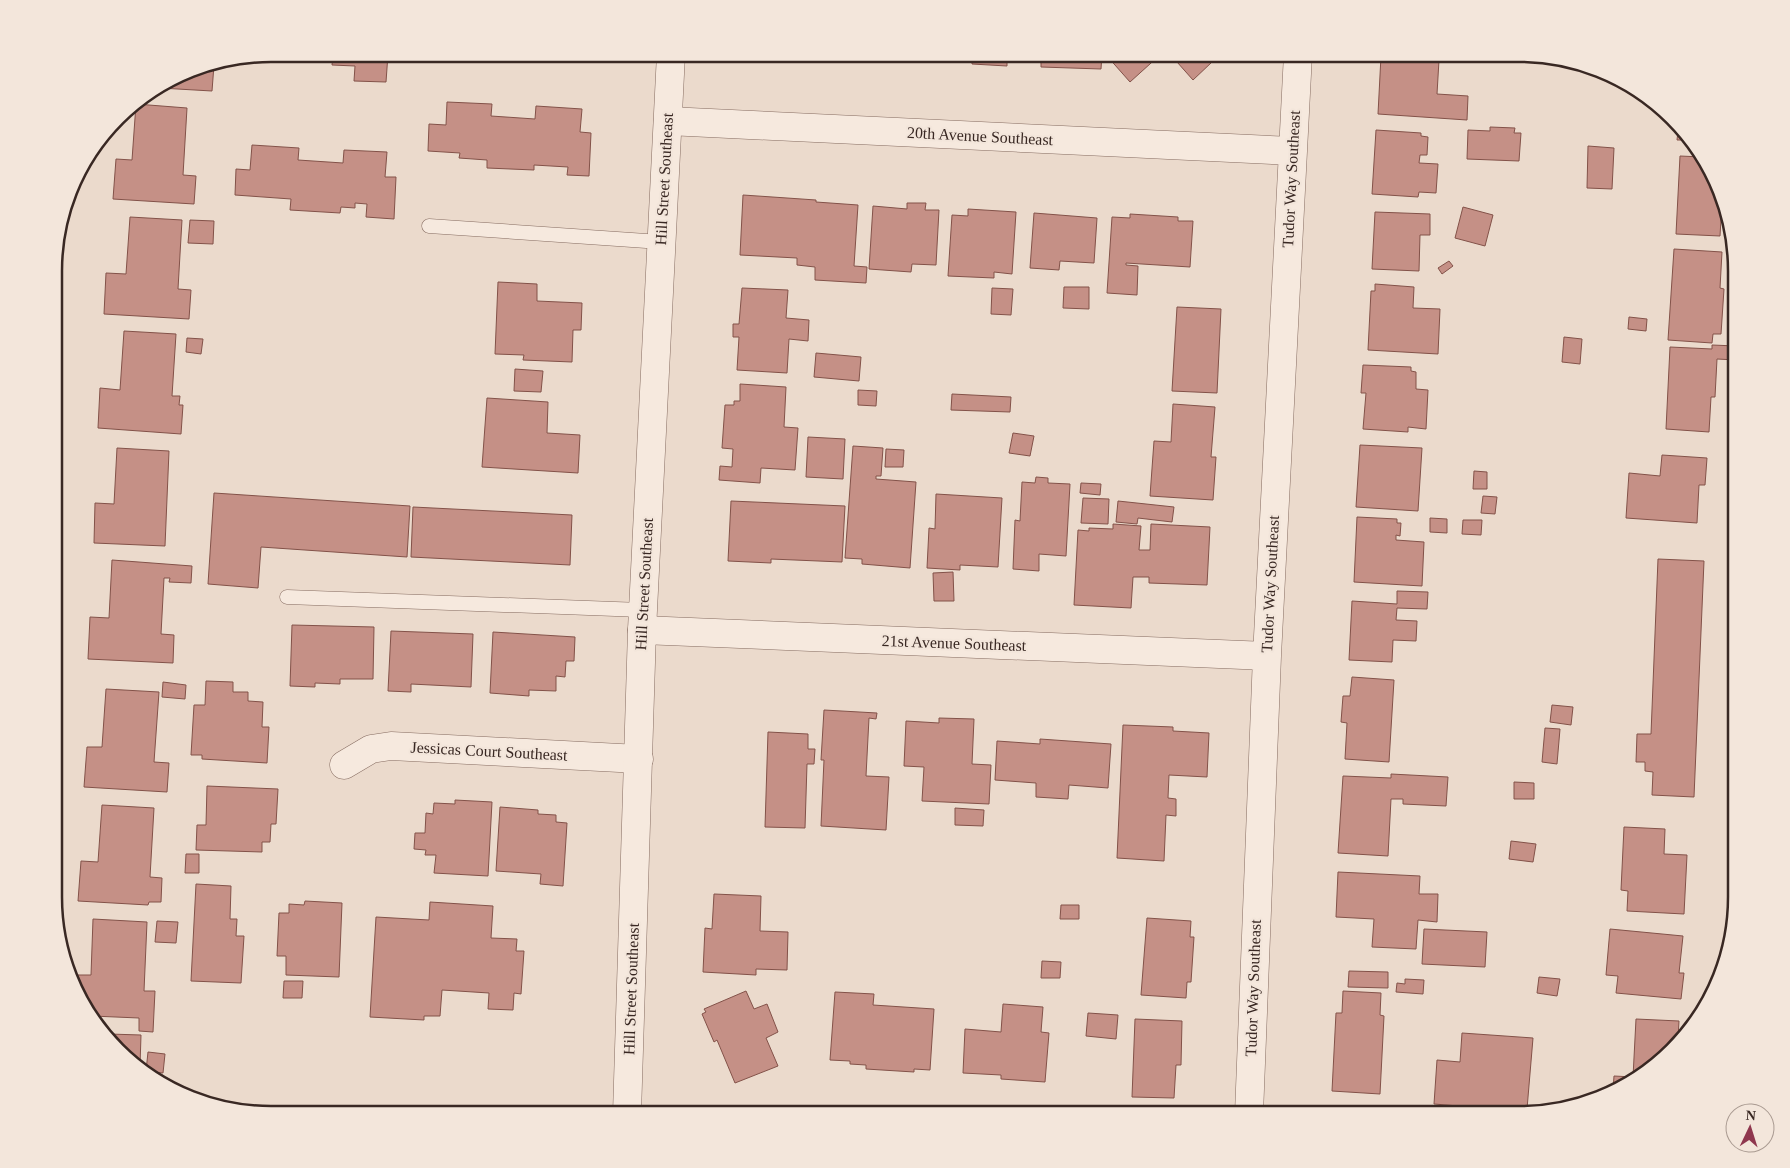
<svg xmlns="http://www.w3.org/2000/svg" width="1790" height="1168" viewBox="0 0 1790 1168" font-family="Georgia,serif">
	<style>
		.building { fill: #c59086; stroke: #835249 }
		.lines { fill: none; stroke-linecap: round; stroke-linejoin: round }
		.service-casing { stroke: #866c61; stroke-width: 15 }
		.minor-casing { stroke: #866c61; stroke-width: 29 }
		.tertiary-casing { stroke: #866c61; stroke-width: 29 }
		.service { stroke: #f6e9de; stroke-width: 14 }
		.minor { stroke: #f6e9de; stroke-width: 28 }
		.tertiary { stroke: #f6e9de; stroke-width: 28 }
		.labels { text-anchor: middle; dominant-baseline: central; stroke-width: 4.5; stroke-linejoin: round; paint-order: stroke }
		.street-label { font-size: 16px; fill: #392823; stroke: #f3e6db }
		.rim { fill: none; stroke: #392823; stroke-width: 2.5 }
	</style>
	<rect width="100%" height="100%" fill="#ebdacc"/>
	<path class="building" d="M333 54H388L386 82 354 81 355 66 332 65Z
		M773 54H829V58Z
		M880 54H942V61L880 57Z
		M958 54H1025L1024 61H1007V66L972 64V58L958 57Z
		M1041 54H1102L1101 69 1041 67Z
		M1110 54H1161L1130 82 1107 56Z
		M1175 54H1214L1209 59 1212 62 1193 80 1177 62 1180 59Z
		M1381 56 1439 60 1437 94 1468 96 1467 120 1378 114Z
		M214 65 212 91 160 88 188 70Z
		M447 102 492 104 491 116 535 119 536 106 582 109 580 132 591 133 589 176 567 175 568 167 534 165V170L487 168V160L459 158 460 153 428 151 429 124 446 125Z
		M136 104 187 108 183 175 196 176 194 204 113 199 116 159 132 160Z
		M1490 127 1515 128 1514 133H1521L1519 161 1467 159 1468 130 1490 131Z
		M1376 130 1421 133V136L1428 137 1427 155H1420L1419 163 1438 164 1436 193 1419 192 1418 197 1372 194Z
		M1678 131 1686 140H1677Z
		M252 145 299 148 298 160 343 163 344 150 387 152 385 177H396L394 219 366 217 367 204 355 203V208L341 207 340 213 290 210 291 199 235 195 236 169 250 170Z
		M1588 146 1614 148 1612 189 1587 188Z
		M1680 156 1702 157 1707 163 1724 219H1721L1720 236 1676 234Z
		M743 195 816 200V202L858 205 854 266 867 267 866 283 815 280V267L797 265V258L740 255Z
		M907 203H926L925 210H939L936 265 912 264 911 272 869 269 873 206 907 209Z
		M1463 207 1493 215 1485 246 1455 238Z
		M968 209 1016 212 1012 274 994 272V278L948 276 952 215 968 216Z
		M1375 212 1430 214V235H1420L1419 271 1372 269Z
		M1034 213 1097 218 1094 263 1060 261 1059 270 1030 268Z
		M1130 214 1178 217V221H1193L1190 267 1126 263V265L1138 266 1137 295 1107 293 1112 217 1130 218Z
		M130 217 182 220 178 289 191 290 189 319 104 314 106 273 126 274Z
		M190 220 214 221 213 244 188 243Z
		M1674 249 1722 252 1720 288 1724 289 1721 334H1713L1712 343 1668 340Z
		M1449 261 1453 266 1442 274 1438 268Z
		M498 282 537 284V301L582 303 581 330H573L572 362 523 360 524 355 495 354Z
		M1375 284 1414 287 1413 308 1440 309 1438 354 1368 350 1371 291H1375Z
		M1064 287H1089V309L1063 308Z
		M742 288 788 290 786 318 809 320 808 341 789 339 787 373 737 370 739 337H733V324H739Z
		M992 288 1013 289 1011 315 991 314Z
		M1177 307 1221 309 1217 393 1172 391Z
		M1629 317 1647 319 1646 331 1628 329Z
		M124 331 176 334 172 396H180L179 405H183L181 434 98 428 100 388 120 390Z
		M1564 337 1582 339 1580 364 1562 362Z
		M187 338 203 339 201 354 186 352Z
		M1712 345 1736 346V360L1717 359 1715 397H1711L1709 432 1666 429 1670 347 1712 349Z
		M816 353 861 357 859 381 814 377Z
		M1363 365 1411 367V371L1416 372V389L1428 390 1426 429 1408 427V432L1363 429 1366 393H1361Z
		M515 369 543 371 541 392 514 391Z
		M740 384 786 387 784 427 798 428 795 470 761 468 760 483 719 480 720 466 732 467 733 449 722 448 725 405H734V401H740Z
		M858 390 877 391 876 406 858 405Z
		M952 394 1011 397 1010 412 951 410Z
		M487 398 548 402 547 433 580 435 578 473 482 467Z
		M1173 404 1215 407 1211 457H1216L1213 500 1150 496 1154 441 1171 442Z
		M1013 433 1034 436 1030 456 1009 453Z
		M808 437 845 439 843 479 806 477Z
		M1360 445 1422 448 1418 511 1356 507Z
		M853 446 883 448 881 476H876V479L916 482 910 568 862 564V559L845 558Z
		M117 448 169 451 165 546 94 543 95 503 114 504Z
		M886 449 904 450 903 467H885Z
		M1662 455 1707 458 1705 485H1699L1697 523 1626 518 1629 473 1660 476Z
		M1474 471 1487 472V489H1473Z
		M1036 477 1048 478V483L1070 484 1066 556 1039 554V571L1013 569 1015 520 1020 521 1022 482 1035 483Z
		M1081 483 1101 484 1100 495 1080 493Z
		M214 493 410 506 407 557 261 547 258 588 208 584Z
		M936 494 1002 498 998 567 960 565V570L927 568 929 528 935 529Z
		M1483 496 1497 497 1495 514 1481 513Z
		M1083 498 1109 499 1108 524 1081 523Z
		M731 501 845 506 842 562 771 559V563L728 561Z
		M1118 501 1174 507 1172 522 1138 518 1137 524 1116 522Z
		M413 507 572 515 570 565 411 557Z
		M1357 517 1397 519V523H1401L1400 536 1396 535V540L1424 542 1422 586 1354 582Z
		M1430 518 1447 519V533L1430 532Z
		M1463 520H1482L1481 535 1462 534Z
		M1113 524 1141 526 1139 550H1150L1151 524 1210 527 1207 585 1149 583V577H1133L1131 608 1074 605 1078 530 1089 531V528L1113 529Z
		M1658 559 1704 561 1694 797 1652 795 1653 772 1645 771V762H1636L1637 734H1651Z
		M112 560 192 566 191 583 169 582 170 578H164L161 634 174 635 173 663 88 659 90 617 109 618Z
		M953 572 954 601H934L933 573Z
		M1397 591 1428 592 1427 609 1397 608 1396 620 1417 621 1416 641 1393 640 1392 662 1349 660 1352 601 1397 604Z
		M292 625 374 627 373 679H340V684L315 683V687L290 686Z
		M391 631 473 634 471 687 411 684V692L388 691Z
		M493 632 575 637 574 661H566L565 677 556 676V691L529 690V696L490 693Z
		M1352 677 1394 680 1389 762 1345 759 1347 723 1341 722 1343 696H1350Z
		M206 681 233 682V692H248V701L263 702 262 727H269L267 763 202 759V755H191L194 705H205Z
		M163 682 186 685 185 699 162 697Z
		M106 689 159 692 154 762 169 763 167 792 84 787 87 747H102Z
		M1552 705 1573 707 1571 725 1550 722Z
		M824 710 877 713 876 719 869 718 866 776 889 777 886 830 821 826 824 760H821Z
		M939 718 974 719 972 764 991 765 989 804 922 801 924 767 904 766 906 721 939 723Z
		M1123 725 1173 727V731L1209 733 1207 777 1169 775 1168 798 1176 799V816L1166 815 1164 861 1117 858Z
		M1545 728 1560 729 1557 764 1542 762Z
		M768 732 808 734V749H815L814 764H807L805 828 765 827Z
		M1040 739 1111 744 1108 788 1069 785 1068 799 1036 797V783L995 780 997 741 1040 744Z
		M1391 774 1448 777 1446 806 1403 804V799H1391L1388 856 1338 853 1343 776 1391 778Z
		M1514 782 1534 783V799H1514Z
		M207 786 278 789 276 824H271L270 842H262V852L196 850 197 825H206Z
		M455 800 492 802 488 876 434 873 436 855H425L426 850 414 849 415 833H425L426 813 433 814 434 803 455 804Z
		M102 805 154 808 150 877 162 878 161 902H149L148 905 78 901 81 861 98 862Z
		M500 807 538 810V814L556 815V822L567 823 563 886 540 884 541 874 496 871Z
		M955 808 984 810 983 826 955 825Z
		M1624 827 1665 829 1664 854 1687 855 1684 914 1627 911 1628 891 1621 890Z
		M1511 841 1536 844 1533 862 1509 859Z
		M186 854H199V873H185Z
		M1338 872 1420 876 1419 894H1438L1437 922 1418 920 1416 949 1372 947 1374 919 1336 917Z
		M196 884 231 886 230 919H237L236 936H244L241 983 191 981Z
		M714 894 761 896 760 931 788 932 787 970 756 969V975L703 972 705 928 712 929Z
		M305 901 342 903 339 977 286 975V956H277L279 913H289V904L304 905Z
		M430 902 493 906 491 938 517 939 516 951H524L521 994 514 993 513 1010 488 1009 489 993 442 990 440 1016H424V1020L370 1017 376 917 429 920Z
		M1061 905H1079V919H1060Z
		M1147 918 1191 921 1190 937H1194L1191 982H1187L1186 998 1141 995Z
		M93 919 147 922 144 991H155L153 1032 139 1031V1018L92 1016 83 1006 72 975H91Z
		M157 921 178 922 176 943 155 942Z
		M1424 929 1487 932 1485 967 1422 964Z
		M1610 929 1683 936 1679 973H1684L1681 999 1616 993 1618 976 1606 975Z
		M1042 961 1061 962 1060 978H1041Z
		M1349 971 1388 972V988L1348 987Z
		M1539 977 1560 979 1557 996 1537 993Z
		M1405 979 1424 980 1423 994 1396 992 1397 983 1405 984Z
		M284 981H303L302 998H283Z
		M746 991 754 1009 767 1004 778 1032 766 1038 778 1066 735 1083 717 1040 714 1042 702 1014 706 1012 704 1009Z
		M1343 991 1381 993 1380 1015 1384 1016 1380 1094 1332 1091 1336 1013H1342Z
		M835 992 874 994 873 1005 934 1009 930 1070 914 1069V1072L866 1069V1065L850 1064V1061L830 1060Z
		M1003 1004 1043 1007 1041 1032 1049 1033 1045 1082 1001 1079V1075L963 1073 965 1029 1001 1032Z
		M1088 1013 1118 1015 1116 1039 1086 1036Z
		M1135 1019 1182 1021 1181 1065H1176L1174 1098 1132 1097Z
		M1636 1019 1679 1021 1678 1038 1627 1085 1613 1090 1614 1076 1633 1077Z
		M1462 1033 1533 1038 1527 1109 1495 1106 1494 1112 1471 1110V1107L1434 1104 1437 1060 1460 1062Z
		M109 1034 141 1035 140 1066Z
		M148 1052 165 1054 163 1073 146 1071Z"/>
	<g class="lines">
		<g class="service-casing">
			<path id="service" d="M429 226 661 242
				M287 597 642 610"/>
		</g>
		<g class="minor-casing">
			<path id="minor" d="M668 121 1292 151
				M642 630 1267 656
				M344 765 371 749 391 746 639 759
				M1249 1114 1267 656 1298 54"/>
		</g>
		<g class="tertiary-casing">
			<path id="tertiary" d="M627 1114 642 630 671 54"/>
		</g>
		<use href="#service" class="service"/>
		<use href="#minor" class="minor"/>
		<use href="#tertiary" class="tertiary"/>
	</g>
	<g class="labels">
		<g class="street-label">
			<text transform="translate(980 136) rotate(3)">20th Avenue Southeast</text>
			<text transform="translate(664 179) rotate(-87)">Hill Street Southeast</text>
			<text transform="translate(1291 179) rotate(-87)">Tudor Way Southeast</text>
			<text transform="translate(644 584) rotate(-87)">Hill Street Southeast</text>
			<text transform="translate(1270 584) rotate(-87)">Tudor Way Southeast</text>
			<text transform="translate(954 643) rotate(2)">21st Avenue Southeast</text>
			<text transform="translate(489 751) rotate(3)">Jessicas Court Southeast</text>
			<text transform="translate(1253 988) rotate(-88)">Tudor Way Southeast</text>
			<text transform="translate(631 989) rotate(-88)">Hill Street Southeast</text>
		</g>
	</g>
	<path d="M0 0H1790V1168H0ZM271 62H1519A209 209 0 0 1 1728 271V897A209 209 0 0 1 1519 1106H271A209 209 0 0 1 62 897V271A209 209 0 0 1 271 62Z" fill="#f3e6db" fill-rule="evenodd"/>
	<path class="rim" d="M271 62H1519A209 209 0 0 1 1728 271V897A209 209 0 0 1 1519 1106H271A209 209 0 0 1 62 897V271A209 209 0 0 1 271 62Z"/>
	<g transform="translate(1750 1128) rotate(4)"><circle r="24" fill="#f3e6db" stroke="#a99a91"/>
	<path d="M0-4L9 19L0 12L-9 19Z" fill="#8f374e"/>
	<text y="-8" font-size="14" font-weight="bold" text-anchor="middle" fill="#392823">N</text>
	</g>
</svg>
